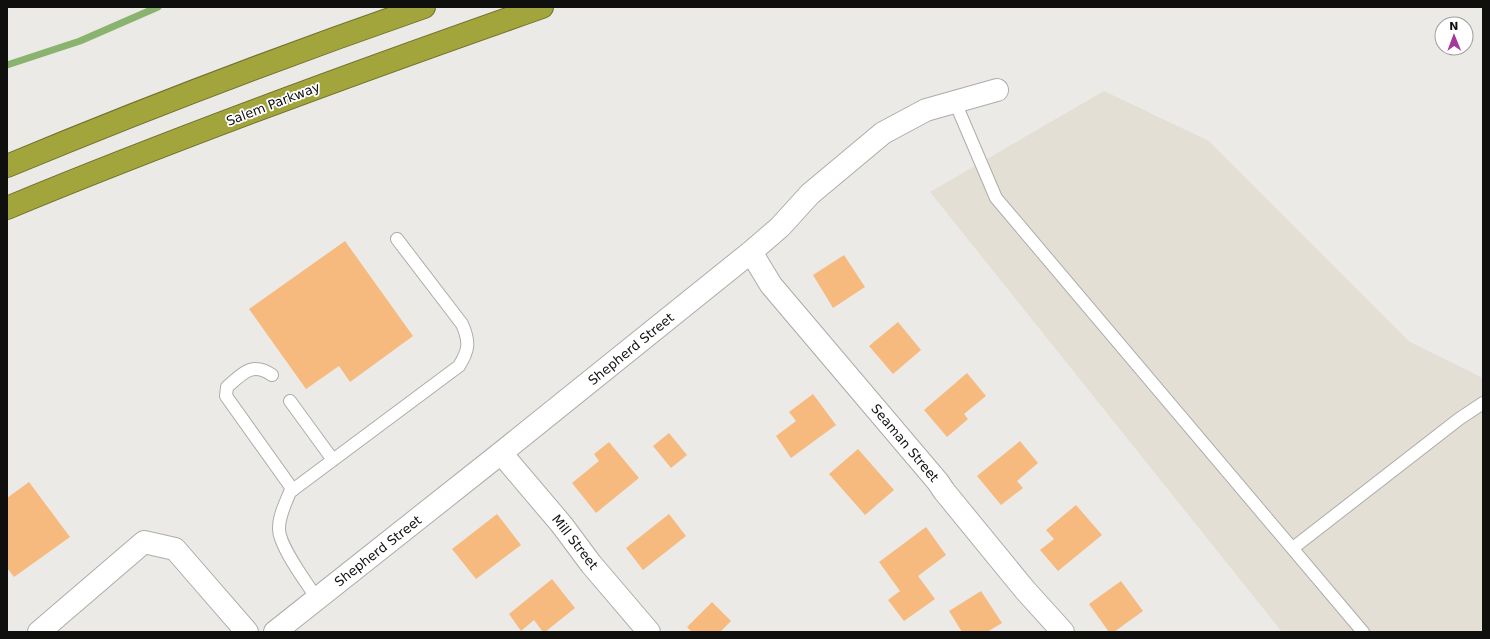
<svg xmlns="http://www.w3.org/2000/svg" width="1490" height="639" viewBox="0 0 1490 639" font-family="'DejaVu Sans',sans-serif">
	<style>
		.built { fill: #e3dfd5 }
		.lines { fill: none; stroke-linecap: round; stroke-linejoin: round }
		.stream { stroke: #89b36f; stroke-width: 7 }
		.building { fill: #f7ba7e }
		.service-casing { stroke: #adaca9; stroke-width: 14 }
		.minor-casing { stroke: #adaca9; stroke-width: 24 }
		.motorway-casing { stroke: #6f702b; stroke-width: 24 }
		.service { stroke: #fff; stroke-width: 12 }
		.minor { stroke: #fff; stroke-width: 22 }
		.motorway { stroke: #a2a53b; stroke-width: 22 }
		.labels { text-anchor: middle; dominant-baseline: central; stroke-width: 3.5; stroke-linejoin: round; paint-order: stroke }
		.street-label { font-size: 13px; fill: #0f0f0e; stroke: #fff }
	</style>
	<rect width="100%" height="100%" fill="#ebeae7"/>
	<path class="built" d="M1104 91 1209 141 1410 342 1483 378V632H1282L930 192Z"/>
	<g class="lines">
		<path class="stream" d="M7 65 80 41 158 7"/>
	</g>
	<path class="building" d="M345 241 413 336 350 382 339 366 306 389 249 309Z
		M844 255 865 287 833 308 813 275Z
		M898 322 921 350 893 374 869 346Z
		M967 373 986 396 964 414 968 419 947 437 924 410Z
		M813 394 836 425 791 458 776 436 796 421 789 412Z
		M669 433 687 455 671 468 653 446Z
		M1020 441 1038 463 1017 481 1023 488 1001 505 977 476Z
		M609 442 639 478 596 513 572 483 599 461 594 454Z
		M858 449 894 490 865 515 829 474Z
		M29 482 70 537 14 577 7 568V498Z
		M1076 505 1102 535 1058 571 1040 550 1054 539 1046 530Z
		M497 514 521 545 476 579 452 549Z
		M669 514 686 536 643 570 626 548Z
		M926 527 946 555 918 576 935 599 904 621 888 600 900 591 879 562Z
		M552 579 575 608 545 632H543L534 620 521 631 509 614Z
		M1121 581 1143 611 1114 632H1109L1089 604Z
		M981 591 1002 623 987 632H962L949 611Z
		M712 602 731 621 720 632H692L687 627Z"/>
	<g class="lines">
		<g class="service-casing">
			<path id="service" d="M955 102 996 198 1363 632
				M272 375C252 361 242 374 227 387L226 396 293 490
				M290 401 333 460
				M1293 548 1459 419 1483 403
				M317 599C307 583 278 545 279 528 279 516 285 504 290 492L459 366C469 350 470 342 462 324L397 239"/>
		</g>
		<g class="minor-casing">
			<path id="minor" d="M751 252 771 285 938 482 944 491 1025 590 1063 632
				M501 453 562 525 591 564 649 632
				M39 632 144 542 175 549 247 632
				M275 632 501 453 751 252 780 227 810 194 883 133 926 110 997 90"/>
		</g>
		<g class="motorway-casing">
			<path id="motorway" d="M7 166C144 109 283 56 424 7
				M7 208C183 135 362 70 542 7"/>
		</g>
		<use href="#service" class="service"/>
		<use href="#minor" class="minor"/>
		<use href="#motorway" class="motorway"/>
	</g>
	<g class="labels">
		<g class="street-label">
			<text transform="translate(273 104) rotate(-21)">Salem Parkway</text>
			<text transform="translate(631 349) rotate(-39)">Shepherd Street</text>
			<text transform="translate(905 443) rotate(50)">Seaman Street</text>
			<text transform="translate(575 542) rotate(52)">Mill Street</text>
			<text transform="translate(378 551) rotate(-38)">Shepherd Street</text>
		</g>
	</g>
	<rect width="1490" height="639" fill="none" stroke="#0f0f0e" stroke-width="16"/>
	<g transform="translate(1454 36) rotate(359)"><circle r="19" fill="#ffffff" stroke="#9f9f9f"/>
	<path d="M0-3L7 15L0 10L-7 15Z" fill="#a4399a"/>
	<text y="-6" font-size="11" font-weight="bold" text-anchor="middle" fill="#0f0f0e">N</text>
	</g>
</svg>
